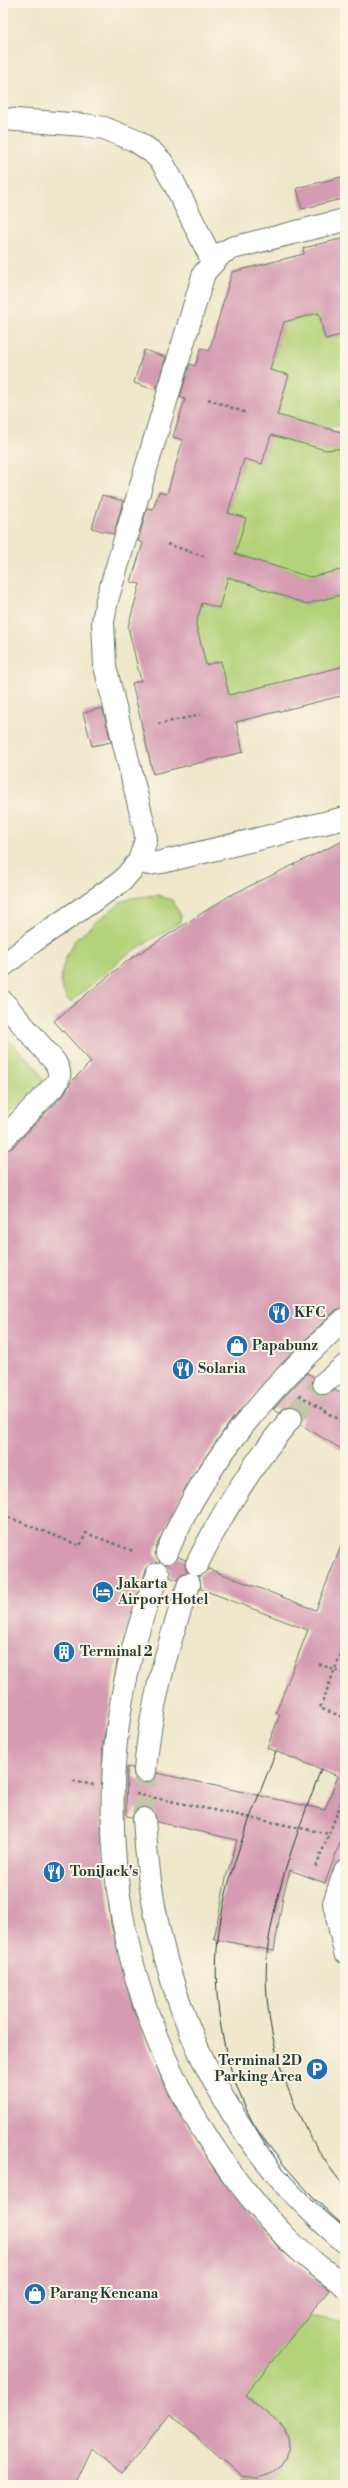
<svg xmlns="http://www.w3.org/2000/svg" width="348" height="2488" viewBox="0 0 348 2488" font-family="'Libre Bodoni',serif">
	<style>
		.green { fill: #b4d279; stroke: #6a8856 }
		.building { fill: #d59bb2 }
		.lines { fill: none; stroke-linecap: round; stroke-linejoin: round }
		.minor-tunnel { stroke: #c5c5ac; stroke-width: 22; stroke-dasharray: 22 11; stroke-linecap: butt }
		.minor-casing { stroke: #677868; stroke-width: 24 }
		.path { stroke: #677868; stroke-width: 2.5; stroke-dasharray: 3 3; stroke-linecap: butt }
		.minor { stroke: #fff; stroke-width: 22 }
		.tram { stroke: #1f3d34; stroke-width: 1 }
		.minor-bridge-casing { stroke: #677868; stroke-width: 24; stroke-linecap: butt }
		.minor-bridge { stroke: #fff; stroke-width: 22 }
		.labels { text-anchor: middle; dominant-baseline: central; stroke-width: 4; stroke-linejoin: round; paint-order: stroke }
		.poi-label { font-size: 14px; font-weight: bold; fill: #1f3d34; stroke: #fcf5e5; text-anchor: start }
	</style>
	<rect width="100%" height="100%" fill="#fcf5e5"/>
	<filter id="ink" filterUnits="userSpaceOnUse"><feTurbulence type="fractalNoise" baseFrequency=".025" numOctaves="2"/><feDisplacementMap in="SourceGraphic" scale="8" xChannelSelector="R" yChannelSelector="G"/><feConvolveMatrix kernelMatrix="1 2 1 2 8 2 1 2 1" color-interpolation-filters="sRGB"/></filter>
	<filter id="wash" filterUnits="userSpaceOnUse"><feTurbulence type="fractalNoise" baseFrequency=".012" numOctaves="4" result="noise"/><feDisplacementMap in="SourceGraphic" scale="16" xChannelSelector="R" yChannelSelector="G"/><feGaussianBlur stdDeviation="0.9" result="paint"/><feColorMatrix in="noise" values="0 0 0 0 0 0 0 0 0 0 0 0 0 0 0 0 0 1.4 0 .05"/><feComposite in="paint" operator="in"/></filter>
	<g filter="url(#wash)">
		<rect width="100%" height="100%" fill="#eee7ca"/>
		<path class="green" d="M319 313 325 339 345 334V398L340 400 345 424 326 428 277 415 289 376 270 370 284 322Z
			M271 435 326 450 345 448V569L310 577 235 554 246 518 228 513 244 459Z
			M228 577 306 604 345 594V666L229 695 221 661 206 665 196 624 202 603 219 608Z
			M157 895 172 900 181 916 180 922 125 956 71 1002 67 1000 61 985 62 969 66 957 75 940 121 902 131 898Z
			M3 1035 36 1066 44 1082 3 1120Z
			M308 2316 345 2322V2485H237L242 2476C247 2477 253 2478 258 2478 280 2477 295 2449 285 2430 279 2419 255 2404 245 2395Z"/>
		<g id="blocks">
			<path class="building" d="M345 176V198L302 209 297 188Z
				M345 238V334L325 339 319 313 284 322 270 370 289 375 277 415 345 433V448L326 450 271 435 262 464 244 459 228 513 246 518 235 554 310 577 345 569V594L306 604 228 577 219 608 202 603 196 624 206 665 221 661 229 695 345 666V695L236 722 243 752 153 774 132 683 141 681 128 627 140 584 131 582 143 543 138 541 147 508 153 509 159 492 167 494 183 440 173 437 185 399 180 397 190 364 195 366 201 348 209 351 232 272 304 254 303 248Z
				M144 350 166 357 156 390 134 383Z
				M102 495 123 501 114 534 92 528Z
				M102 708 111 742 92 746 83 713Z
				M345 840V1307L336 1310 309 1336 233 1418 190 1479 156 1547 155 1553 160 1562 150 1564 146 1570 118 1657 103 1744 101 1834 111 1924 133 2009 167 2092 215 2171 279 2248 329 2290 245 2395 284 2428 288 2438 289 2448 285 2458 280 2466 270 2474 258 2478 242 2476 170 2414 122 2474 92 2448 75 2485H3V1151L12 1148 65 1093 71 1082 91 1062 54 1021 127 961 229 896Z
				M307 1373 314 1377 312 1385 319 1394 326 1395 335 1390 345 1396V1451L301 1425 303 1414 299 1408 287 1406 280 1412 273 1409Z
				M344 1538 345 1830 325 1883 290 1870 283 1896 274 1951 214 1939 226 1878 237 1840 157 1822 154 1812 149 1808 137 1809 132 1817 126 1816 127 1767 133 1768 134 1776 143 1783 150 1782 157 1773 325 1810 338 1776 267 1748 280 1714 276 1712 308 1630 201 1589 199 1576 209 1569 316 1610Z
				M178 1557 186 1560 185 1565 187 1572 181 1574 177 1580 170 1577V1571L165 1564 174 1562Z"/>
		</g>
	</g>
	<g filter="url(#ink)">
		<use href="#blocks" fill-opacity="0" stroke="#677868" stroke-width="1"/>
		<g class="lines">
			<path class="minor-tunnel" d="M291 1418 324 1383
				M144 1819 145 1771"/>
			<g class="minor-casing">
				<path id="minor" d="M3 119 84 125 104 128 136 141 152 152 162 162 174 183 213 262
					M139 861 149 864 162 862 345 818
					M3 966 34 941 122 881 139 861 146 840 145 830 105 666 103 622 107 600 204 273 222 253 232 248 345 220
					M3 1002 55 1062C60 1071 61 1075 56 1084L3 1139
					M324 1383 345 1366
					M167 1552C206 1459 271 1386 345 1319
					M197 1564C223 1511 252 1464 291 1418
					M145 1771C150 1706 167 1645 189 1584
					M144 1819C153 1985 216 2134 345 2242
					M345 1871 334 1903 345 1952"/>
			</g>
			<path class="path" d="M208 399 246 413
				M167 544 206 557
				M158 724 200 715
				M299 1395 345 1423
				M3 1515 80 1546 86 1533 133 1551
				M345 1643 320 1708 345 1718
				M319 1664 345 1674
				M73 1781 94 1785
				M136 1794 329 1834
				M316 1867 345 1793"/>
			<use href="#minor" class="minor"/>
			<path class="tram" d="M276 1751C255 1806 231 1860 221 1918 206 2000 227 2096 278 2162 298 2187 320 2208 345 2228
				M321 1769C301 1823 280 1876 270 1933 254 2019 290 2122 345 2187"/>
			<g class="minor-bridge-casing">
				<path id="minor-bridge" d="M158 1574C67 1797 115 2058 281 2232 300 2253 323 2270 345 2286"/>
			</g>
			<use href="#minor-bridge" class="minor-bridge"/>
		</g>
	</g>
	<defs>
		<g id="restaurant-disc" transform="scale(1.15)"><circle r="9.5" fill="#1f6fb2" stroke="#fcf5e5"/><path d="M-5-6h1v4h1v-4h1v4h1v-4h1v5L-1.5 .5V6h-2V.5L-5-1ZM5-6V6H3V1.5H1.5Q1.5-4 5-6Z" fill="#fff"/></g>
		<g id="shop-disc" transform="scale(1.15)"><circle r="9.5" fill="#1f6fb2" stroke="#fcf5e5"/><path d="M-5-2.5h2.3a2.7 3.5 0 0 1 5.4 0H5L5.5 6h-11ZM-1.5-2.5h3a1.5 2.3 0 0 0-3 0Z" fill="#fff"/></g>
		<g id="hotel-disc" transform="scale(1.15)"><circle r="9.5" fill="#1f6fb2" stroke="#fcf5e5"/><path d="M-6-4.5h1.5V1H6V5H4.5V3h-9V5H-6ZM-4 0a1.8 1.8 0 1 1 3.6 0ZM.5 0V-2.5h3Q6-2.5 6 0Z" fill="#fff"/></g>
		<g id="building-disc" transform="scale(1.15)"><circle r="9.5" fill="#1f6fb2" stroke="#fcf5e5"/><path d="M-4-6H4V6H1V3H-1V6H-4ZM-2.5-4.3h1.7v1.8h-1.7ZM.8-4.3h1.7v1.8H.8ZM-2.5-1h1.7V.8h-1.7ZM.8-1h1.7V.8H.8Z" fill="#fff"/></g>
		<g id="parking-disc" transform="scale(1.15)"><circle r="9.5" fill="#1f6fb2" stroke="#fcf5e5"/><path d="M-3.5-5.5H1a3.5 3.5 0 0 1 0 7H-1V5.5H-3.5ZM-1-3.4V-.6H.8a1.4 1.4 0 0 0 0-2.8Z" fill="#fff"/></g>
	</defs>
	<g fill-rule="evenodd">
		<use href="#restaurant-disc" x="279" y="1313"/>
		<use href="#shop-disc" x="237" y="1346"/>
		<use href="#restaurant-disc" x="183" y="1369"/>
		<use href="#hotel-disc" x="103" y="1592"/>
		<use href="#building-disc" x="64" y="1652"/>
		<use href="#restaurant-disc" x="54" y="1872"/>
		<use href="#parking-disc" x="317" y="2069"/>
		<use href="#shop-disc" x="35" y="2294"/>
	</g>
	<g class="labels">
		<g class="poi-label">
			<text x="294" y="1313">KFC</text>
			<text x="252" y="1346">Papabunz</text>
			<text x="198" y="1369">Solaria</text>
			<text x="118" y="1584">Jakarta<tspan x="118" dy="16">Airport Hotel</tspan></text>
			<text x="80" y="1652">Terminal 2</text>
			<text x="70" y="1872">ToniJack's</text>
			<text x="302" y="2061" text-anchor="end">Terminal 2D<tspan x="302" dy="16">Parking Area</tspan></text>
			<text x="50" y="2294">Parang Kencana</text>
		</g>
	</g>
	<rect width="348" height="2488" fill="none" stroke="#fcf5e5" stroke-width="16"/>
</svg>
